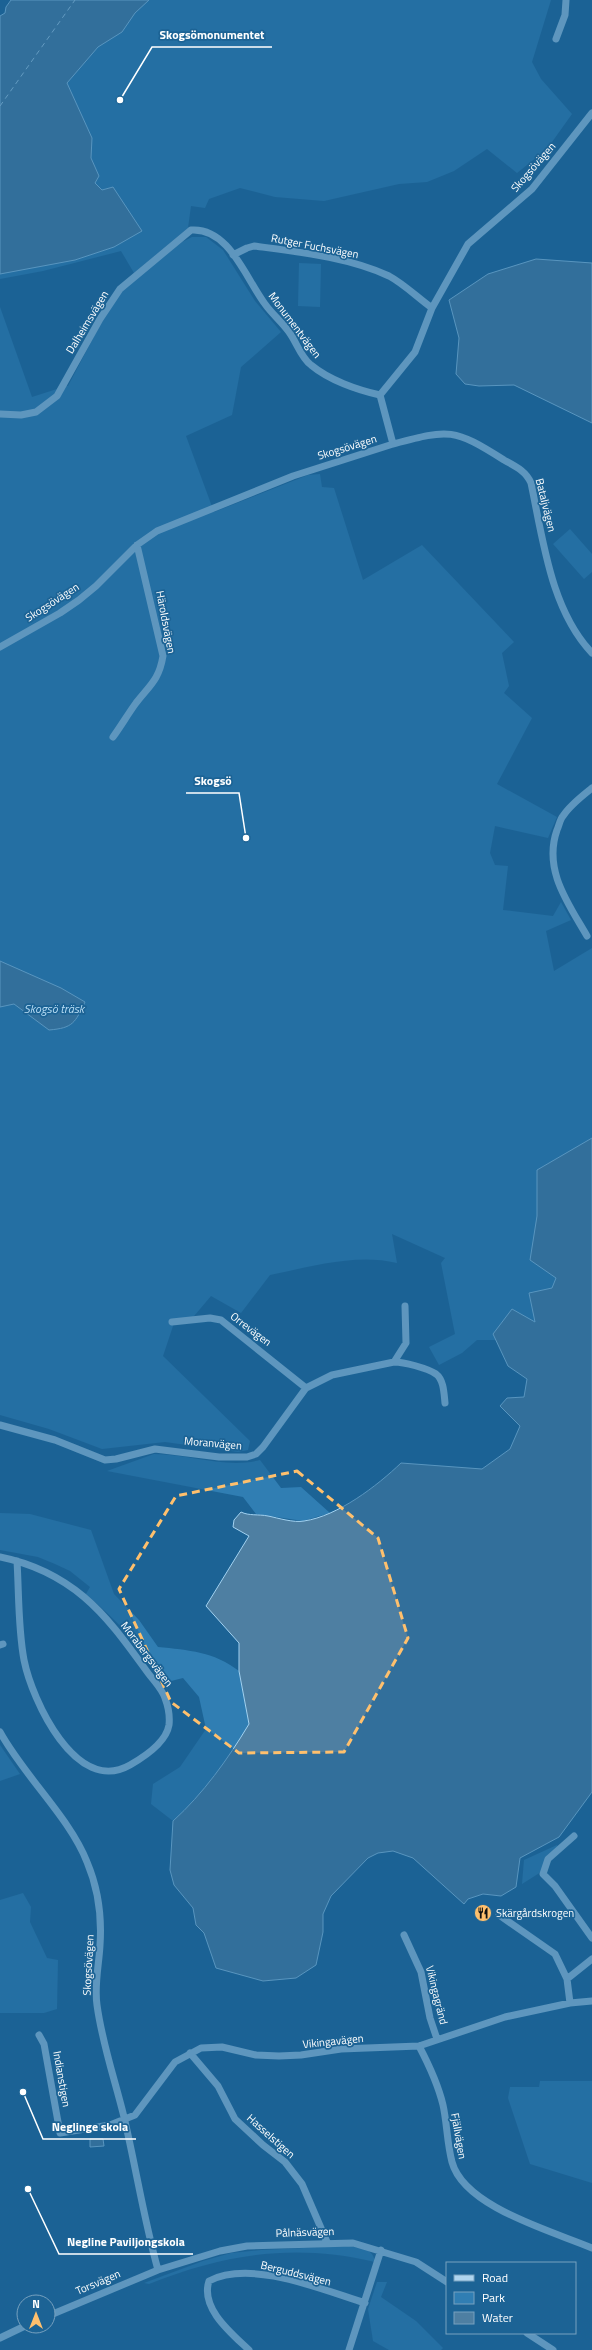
<svg xmlns="http://www.w3.org/2000/svg" width="592" height="2350" viewBox="0 0 592 2350" font-family="'Titillium Web',sans-serif">
	<style>
		.green { fill: #307eb3 }
		.water { fill: #4e7fa2; stroke: #a2d2f1 }
		.lines { fill: none; stroke-linecap: round; stroke-linejoin: round }
		.ferry { stroke: #bbdff6; stroke-width: 1; stroke-dasharray: 5 4; stroke-linecap: butt }
		.minor { stroke: #afd5ef; stroke-width: 7 }
		.marked { fill: none; stroke: #ffc06d; stroke-width: 3; stroke-dasharray: 8 5; stroke-linejoin: round }
		.labels { text-anchor: middle; dominant-baseline: central; stroke-width: 3.5; stroke-linejoin: round; paint-order: stroke }
		.street-label { font-size: 11px; fill: #fff; stroke: #1c6395 }
		.poi-label { font-size: 11px; fill: #fff; stroke: #1c6395; text-anchor: start }
		.water-label { font-size: 12px; font-style: italic; fill: #bbdff6; stroke: #1c6395 }
		.leader { fill: none; stroke: #fff; stroke-width: 1.5 }
		.callout-dot { fill: #fff; stroke: #1c6395; stroke-width: 1.5 }
		.callout-label { font-size: 12px; text-anchor: middle; font-weight: bold; fill: #fff; stroke: #1c6395; stroke-width: 3.5; stroke-linejoin: round; paint-order: stroke }
	</style>
	<rect width="100%" height="100%" fill="#1c6395"/>
	<path class="green" d="M68 0H551L532 62 541 79 572 114 547 149 517 173 487 149 454 171 427 182 399 184 324 201 275 197 240 188 209 199 205 208 191 206 188 228 134 273 121 251 43 271 0 279V101Z
		M192 237H206L223 250 255 301 281 332 241 367 232 415 186 436 214 512 308 475 320 474 322 487 334 488 363 580 422 545 514 642 502 653 509 686 504 693 532 718 497 784 557 817 548 838 495 826 490 853 495 865 508 866 503 910 553 916 561 902 571 920 546 931 554 971 592 948V1340H477L462 1353 439 1365 429 1347 455 1334 441 1263 445 1258 392 1234 397 1263C355 1253 311 1267 270 1275L241 1313 211 1296 189 1322 174 1323 163 1356 250 1441 248 1450 238 1452 165 1442 102 1449 49 1429 0 1415V307L32 397 57 389 61 383 68 386 100 325 124 288 182 242Z
		M299 263 321 264 320 307 298 306Z
		M570 529 592 554V572L584 579 553 544Z
		M154 1454C189 1454 226 1469 260 1460L281 1488 301 1487 330 1513 303 1521 256 1514 243 1497 107 1471Z
		M0 1513 30 1514 91 1530 114 1594 139 1620 158 1647C188 1650 215 1652 239 1671L249 1724C228 1759 204 1794 173 1821L151 1804 153 1784 180 1767 206 1729 199 1697 183 1678 163 1683C143 1647 116 1620 86 1594L90 1587 70 1571 55 1564 38 1557 0 1550Z
		M0 1745 20 1774 0 1781Z
		M557 1845 558 1847 541 1872 522 1884 524 1860Z
		M23 1893 31 1907 30 1922 47 1958 58 1960 57 2009 44 2013H0V1900Z
		M540 2081H592V2183L530 2164 508 2098 510 2087H539Z
		M347 2246C359 2248 373 2247 375 2262 294 2243 225 2254 149 2284L144 2283 203 2261 231 2253 261 2250Z
		M377 2282H387L381 2297 416 2321 443 2348 441 2350H389L373 2341 368 2309Z"/>
	<path class="water" d="M11 0H149L135 13 122 32 98 47 67 83 92 138 91 158 99 176 95 183 102 190 113 187 142 231 114 247 75 260 0 274V16L5 13 6 7Z
		M536 259 592 263V423L514 385 479 386 465 384 456 374 459 338 449 300 488 274Z
		M0 961 61 988 85 1002C75 1023 73 1028 49 1030L14 1004 0 1007Z
		M592 1138V1792L559 1837 520 1858 516 1887 501 1896 483 1894 468 1899 464 1904 413 1858 393 1851 378 1853 368 1858 331 1896 323 1914V1932L316 1965 296 1978 263 1981 216 1968 204 1933 196 1925 193 1908 174 1885 170 1870 173 1821C203 1794 228 1759 249 1724L239 1671V1643L206 1606 249 1536 233 1527 234 1520 241 1512C249 1516 258 1514 268 1516 278 1518 294 1523 304 1521 338 1516 377 1486 401 1463L482 1469 510 1449 520 1426 500 1406 507 1398 524 1397 527 1379 508 1366 493 1334 512 1309 535 1322 529 1293 552 1288 556 1278 530 1260 537 1216V1170Z
		M90 2139H103L104 2146 90 2147Z"/>
	<g class="lines">
		<path class="ferry" d="M0 106 75 0"/>
		<path class="minor" d="M556 39 565 15 566 0
			M233 255 247 248 254 246C299 252 348 257 389 276 404 284 418 298 432 308
			M0 414 21 415 36 412 57 396 100 319 120 289 191 230C229 227 246 279 265 304 272 314 282 322 289 332 296 341 301 358 311 365 329 380 357 390 380 395
			M393 444C450 429 453 428 504 460 515 466 526 471 531 483 543 540 551 610 592 653
			M0 647 60 613 79 600 96 586 137 545 157 531 293 476 393 444 380 395 415 352 432 308 468 244 532 189 592 113
			M113 737C121 726 128 714 136 703 150 685 159 680 163 656L137 545
			M587 936C568 903 543 870 557 830 559 826 560 819 563 816 570 805 582 796 592 788
			M172 1322 210 1318 221 1320 306 1388
			M394 1362 406 1343 405 1306
			M0 1425 55 1440 105 1460 116 1459 155 1449 219 1457H247L256 1454 263 1447 306 1388 332 1375 394 1362C404 1362 427 1368 436 1374 444 1380 444 1394 445 1403
			M0 1557C30 1563 60 1577 84 1597 109 1618 129 1647 148 1673 154 1681 162 1689 165 1698 168 1706 170 1716 169 1725 166 1743 144 1757 130 1765 76 1796 32 1700 24 1660 18 1628 19 1594 17 1561
			M0 1645 3 1644
			M0 1732C24 1776 70 1818 87 1862 98 1888 102 1916 100 1945 99 1965 94 1985 97 2005 102 2043 115 2080 124 2117 136 2168 144 2220 158 2270
			M574 1836 548 1859 543 1874 555 1886 592 1938
			M499 1915 555 1954 567 1979 570 2003
			M404 1935 421 1972 430 2018 437 2039
			M567 1979 592 1959
			M39 2035 44 2044 60 2133 110 2125 135 2115 175 2062 201 2048 222 2047 256 2055 279 2056 301 2055 341 2049 419 2046 505 2017 570 2003 592 2001
			M419 2046C429 2065 438 2084 443 2105 447 2123 447 2143 452 2162 464 2207 552 2231 592 2248
			M190 2053 218 2086 235 2119 263 2145 285 2162 302 2184 327 2242
			M48 2316 158 2270 220 2251 247 2246 353 2243 416 2262 447 2282
			M527 2333 553 2350
			M0 2338 25 2326
			M249 2350C231 2333 200 2308 209 2281 251 2259 323 2290 365 2303
			M349 2350 381 2250"/>
	</g>
	<path d="M0 0H592V2350H0ZM297 1471 378 1538 408 1638 344 1752 239 1753 171 1702 119 1589 176 1496Z" fill="#1c6395" fill-opacity=".55" fill-rule="evenodd"/>
	<path class="marked" d="M297 1471 378 1538 408 1638 344 1752 239 1753 171 1702 119 1589 176 1496Z"/>
	<defs>
		<g id="restaurant-disc" transform="scale(0.9)"><circle r="9.5" fill="#ffc06d" stroke="#1c6395"/><path d="M-5-6h1v4h1v-4h1v4h1v-4h1v5L-1.5 .5V6h-2V.5L-5-1ZM5-6V6H3V1.5H1.5Q1.5-4 5-6Z" fill="#111"/></g>
	</defs>
	<g fill-rule="evenodd">
		<use href="#restaurant-disc" x="483" y="1913"/>
	</g>
	<g class="labels">
		<g class="street-label">
			<text transform="translate(533 167) rotate(-49)">Skogsövägen</text>
			<text transform="translate(315 246) rotate(11)">Rutger Fuchsvägen</text>
			<text transform="translate(87 322) rotate(-59)">Dalheimsvägen</text>
			<text transform="translate(295 325) rotate(53)">Monumentvägen</text>
			<text transform="translate(347 447) rotate(-17)">Skogsövägen</text>
			<text transform="translate(546 505) rotate(76)">Bataljvägen</text>
			<text transform="translate(52 602) rotate(-33)">Skogsövägen</text>
			<text transform="translate(166 622) rotate(79)">Häroldsvägen</text>
			<text transform="translate(251 1329) rotate(37)">Orrevägen</text>
			<text transform="translate(213 1443) rotate(5)">Moranvägen</text>
			<text transform="translate(147 1654) rotate(53)">Morabergsvägen</text>
			<text transform="translate(88 1965) rotate(-87)">Skogsövägen</text>
			<text transform="translate(437 1995) rotate(76)">Vikingagränd</text>
			<text transform="translate(333 2041) rotate(-6)">Vikingavägen</text>
			<text transform="translate(62 2079) rotate(80)">Indianstigen</text>
			<text transform="translate(271 2136) rotate(42)">Hasselstigen</text>
			<text transform="translate(459 2136) rotate(80)">Fjällvägen</text>
			<text transform="translate(305 2232) rotate(-2)">Pålnäsvägen</text>
			<text transform="translate(296 2273) rotate(14)">Berguddsvägen</text>
			<text transform="translate(98 2282) rotate(-23)">Torsvägen</text>
		</g>
		<g class="poi-label">
			<text x="496" y="1913">Skärgårdskrogen</text>
		</g>
		<g class="water-label">
			<text x="54" y="1008">Skogsö träsk</text>
		</g>
	</g>
	<path class="leader" d="M120 100L152 47H272M246 838L239 793H186M23 2092L43 2139H136M28 2189L59 2254H193"/>
	<g class="callout-dot">
		<circle cx="120" cy="100" r="4"/>
		<circle cx="246" cy="838" r="4"/>
		<circle cx="23" cy="2092" r="4"/>
		<circle cx="28" cy="2189" r="4"/>
	</g>
	<g class="callout-label">
		<text x="212" y="39">Skogsömonumentet</text>
		<text x="213" y="785">Skogsö</text>
		<text x="90" y="2131">Neglinge skola</text>
		<text x="126" y="2246">Negline Paviljongskola</text>
	</g>
	<rect x="446" y="2262" width="130" height="72" fill="#1c6395" stroke="#77a1bf"/>
	<rect x="454" y="2275" width="20" height="6" fill="#afd5ef" stroke="#77a1bf"/>
	<text x="482" y="2282" font-size="12" fill="#ffffff">Road</text>
	<rect x="454" y="2292" width="20" height="12" fill="#307eb3" stroke="#77a1bf"/>
	<text x="482" y="2302" font-size="12" fill="#ffffff">Park</text>
	<rect x="454" y="2312" width="20" height="12" fill="#4e7fa2" stroke="#77a1bf"/>
	<text x="482" y="2322" font-size="12" fill="#ffffff">Water</text>
	<g transform="translate(36 2314)"><circle r="19" fill="#1c6395" stroke="#77a1bf"/>
	<path d="M0-3L7 15L0 10L-7 15Z" fill="#ffc06d"/>
	<text y="-6" font-size="11" font-weight="bold" text-anchor="middle" fill="#ffffff">N</text>
	</g>
</svg>
